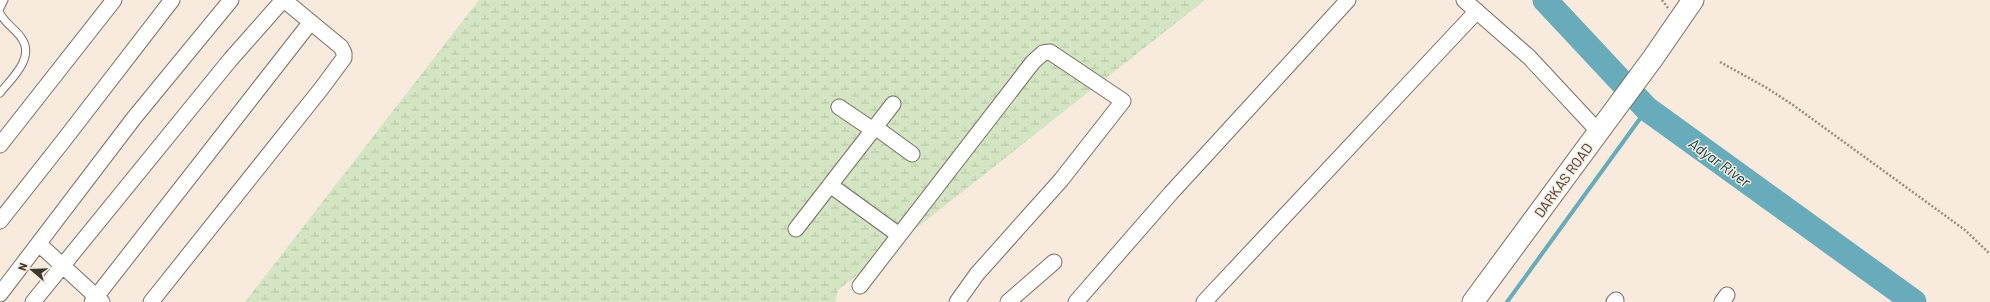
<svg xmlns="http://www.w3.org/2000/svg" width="1990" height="302" viewBox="0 0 1990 302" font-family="Barlow,sans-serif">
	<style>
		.wetland { fill: url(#wetland-marsh) }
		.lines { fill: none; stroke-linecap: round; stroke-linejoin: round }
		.stream { stroke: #68abba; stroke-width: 4 }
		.river { stroke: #68abba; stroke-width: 25 }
		.service-casing { stroke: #7b6f63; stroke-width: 9 }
		.minor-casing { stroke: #7b6f63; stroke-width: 17 }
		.secondary-casing { stroke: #7b6f63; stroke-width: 23 }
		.path { stroke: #968c82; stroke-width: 2.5; stroke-dasharray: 2 2; stroke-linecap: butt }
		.service { stroke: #fff; stroke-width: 7 }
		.minor { stroke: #fff; stroke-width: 15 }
		.secondary { stroke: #fff; stroke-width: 21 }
		.labels { text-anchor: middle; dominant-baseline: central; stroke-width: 3; stroke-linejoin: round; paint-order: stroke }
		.street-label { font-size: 14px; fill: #3c3731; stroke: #f8eadc }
		.water-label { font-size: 15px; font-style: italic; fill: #044550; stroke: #f8eadc }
	</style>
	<defs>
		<pattern id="wetland-marsh" width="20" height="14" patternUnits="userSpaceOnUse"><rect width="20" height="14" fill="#d3e5c2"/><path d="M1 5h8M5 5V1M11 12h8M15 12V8" fill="none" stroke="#b6c5a7"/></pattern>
	</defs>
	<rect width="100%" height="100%" fill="#f8eadc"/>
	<path class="wetland" d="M479 0H1205L838 290 835 302H245Z"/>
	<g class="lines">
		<path class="stream" d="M1507 302 1647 109"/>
		<path class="river" d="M1545 0 1647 109 1914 302"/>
		<g class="service-casing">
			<path id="service" d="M0 8 4 0
				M0 13C5 24 16 29 22 39 35 58 11 79 0 93"/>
		</g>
		<g class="minor-casing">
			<path id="minor" d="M1464 0 1529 57 1598 131
				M839 107 873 130
				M875 127 912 154
				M0 145 114 0
				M830 185 899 235
				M0 221 64 140 172 0
				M796 229 893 104
				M39 244 102 302
				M860 286 1033 62 1043 53 1050 52 1123 101 1061 180 977 274 957 302
				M0 294 134 118 231 0
				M33 302 230 60 283 0
				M92 302 310 23
				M151 302 321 89 344 58V53L341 47 284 0
				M1008 302 1054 262
				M1076 302 1171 193 1348 0
				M1204 302 1477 11
				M1614 302 1616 300
				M1722 302 1727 295"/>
		</g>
		<g class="secondary-casing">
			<path id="secondary" d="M1473 302 1653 58 1693 0"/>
		</g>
		<path class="path" d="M1662 0 1668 8
			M1720 62 1767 88 1793 105 1965 230 1990 254"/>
		<use href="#service" class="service"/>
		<use href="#minor" class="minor"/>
		<use href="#secondary" class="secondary"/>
	</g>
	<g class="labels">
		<g class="street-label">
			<text transform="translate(1563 180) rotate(-54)">DARKAS ROAD</text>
		</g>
		<g class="water-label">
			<text transform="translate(1720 162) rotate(36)">Adyar River</text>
		</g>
	</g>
	<g transform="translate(32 270) rotate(289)" stroke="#f8eadc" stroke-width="3" paint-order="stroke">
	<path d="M0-3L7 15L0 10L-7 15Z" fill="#3c3731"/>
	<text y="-6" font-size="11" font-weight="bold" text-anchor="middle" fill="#3c3731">N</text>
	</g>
</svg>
